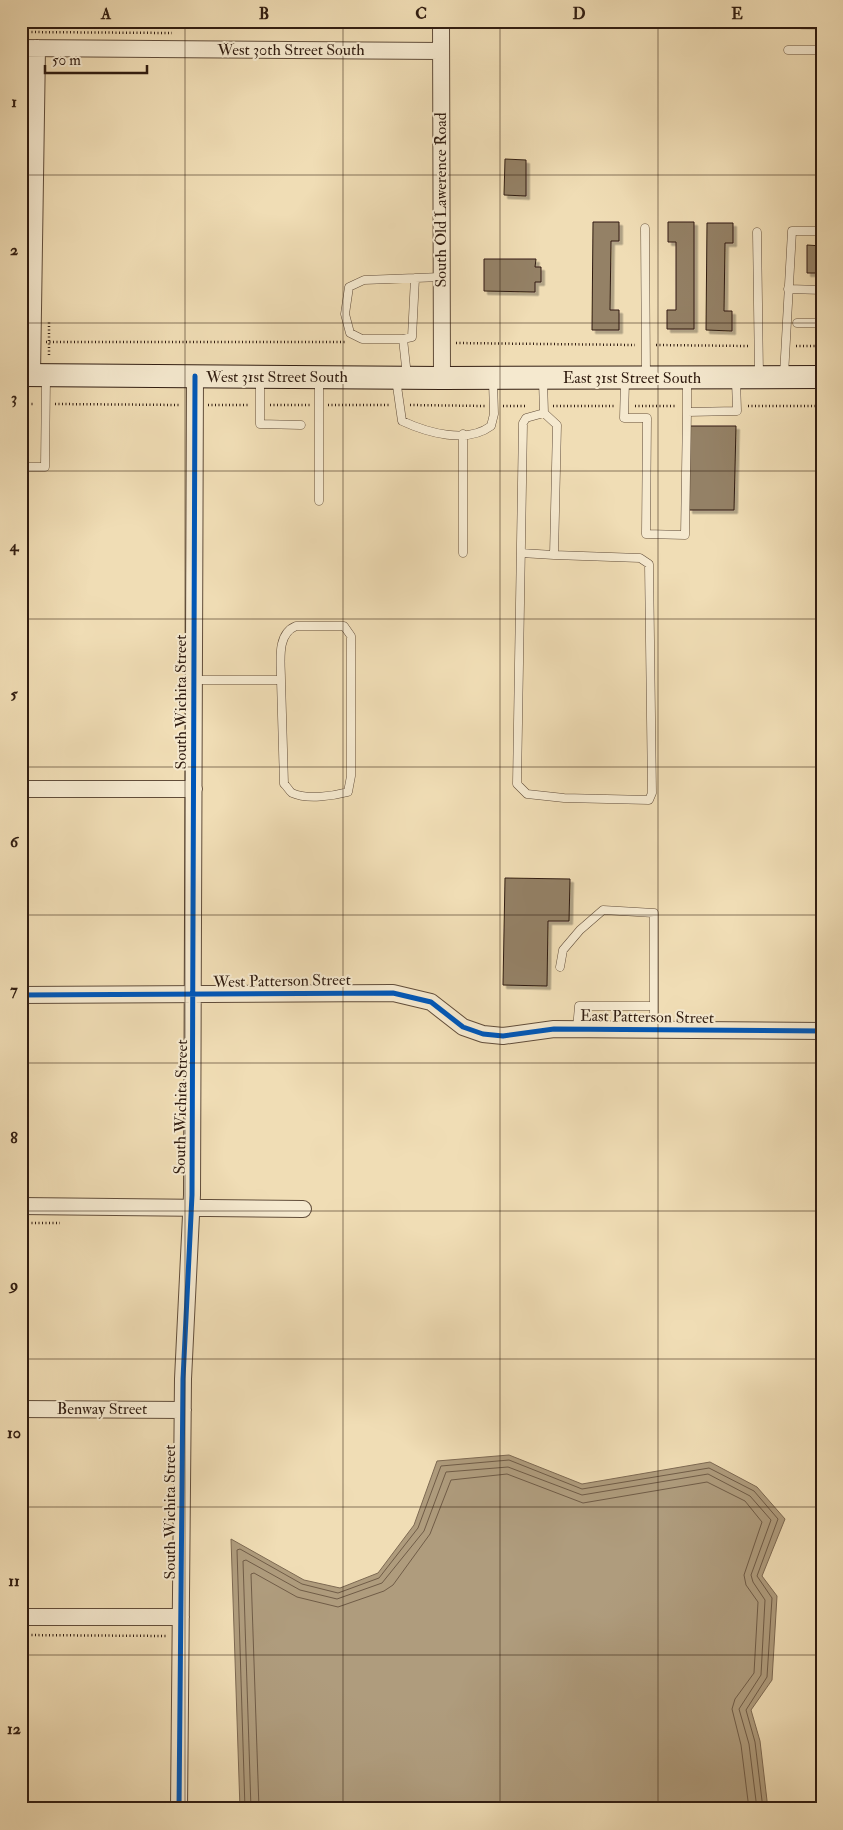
<svg xmlns="http://www.w3.org/2000/svg" width="843" height="1830" viewBox="0 0 843 1830" font-family="'IM FELL Double Pica',serif">
	<style>
		.water { fill: #af9c7d; stroke: #7d6952 }
		.lines { fill: none; stroke-linecap: round; stroke-linejoin: round }
		.shore { stroke: #705c47; stroke-width: 1 }
		.building { fill: #948166; stroke: #311d11; filter: url(#shadow) }
		.lane-casing { stroke: #614d3a; stroke-width: 9 }
		.street-casing { stroke: #614d3a; stroke-width: 18 }
		.secondary-casing { stroke: #311d11; stroke-width: 24 }
		.path { stroke: #311d11; stroke-width: 2.5; stroke-dasharray: 1 2.5; stroke-linecap: butt }
		.lane { stroke: #f5e9cf; stroke-width: 8 }
		.street { stroke: #f5e9cf; stroke-width: 16 }
		.secondary { stroke: #f5e9cf; stroke-width: 22 }
		.cycleway-casing { stroke: #f5e9cf; stroke-width: 8 }
		.cycleway { stroke: #0057b8; stroke-width: 5 }
		.grid { fill: none; stroke: #311d11; stroke-width: 1; stroke-opacity: 0.55 }
		.labels { text-anchor: middle; dominant-baseline: central; stroke-width: 4; stroke-linejoin: round; paint-order: stroke }
		.street-label { font-size: 16px; fill: #311d11; stroke: #f5e9cf }
		.neatline { fill: none; stroke: #311d11; stroke-width: 2 }
		.grid-label { font-size: 16px; text-anchor: middle; font-weight: bold; fill: #311d11 }
	</style>
	<defs>
		<filter id="shadow"><feDropShadow dx="3.5" dy="3.5" stdDeviation="0" flood-color="#0004"/></filter>
	</defs>
	<rect width="100%" height="100%" fill="#f0ddb5"/>
	<filter id="stains"><feTurbulence type="fractalNoise" baseFrequency=".004" numOctaves="4"/><feColorMatrix values="0 0 0 0 .2 0 0 0 0 .09 0 0 0 0 .02 0 0 0 .5 -.17"/></filter>
	<radialGradient id="worn" r=".72"><stop offset=".6" stop-color="#630" stop-opacity="0"/><stop offset="1" stop-color="#630" stop-opacity=".3"/></radialGradient>
	<path class="water" d="M509 1455 582 1484 710 1462 757 1487 785 1519 762 1576 777 1596 772 1680 751 1710 760 1741 768 1809H240L231 1539 304 1580 340 1588 378 1573 414 1525 437 1461Z"/>
	<g class="lines">
		<path class="shore" d="M245 1809 237 1550 240 1549 302 1584 338 1593 379 1578 418 1528 441 1466 509 1460 582 1489 709 1468 754 1491 778 1519 757 1576 772 1598 767 1677 746 1710 755 1742 763 1809
			M251 1809 243 1561 246 1560 300 1590 337 1599 382 1583 424 1531 446 1472 508 1467 582 1495 708 1474 750 1496 771 1520 751 1575 753 1582 765 1600 761 1675 739 1709 749 1744 757 1809
			M259 1809 251 1574 254 1573 297 1597 338 1607 384 1591 393 1585 430 1534 451 1480 507 1474 583 1503 707 1482 745 1501 762 1522 744 1575 746 1585 758 1602 754 1673 735 1699 732 1709 741 1745 749 1809"/>
	</g>
	<path class="building" d="M797 21H822V26L797 25Z
		M505 159 526 160V196L504 195Z
		M593 222H619V241H611L610 310H619V330H592Z
		M668 222H694V329H667V310H676V242H668Z
		M707 223H733V243H725L724 311H732V331L706 330Z
		M807 245 822 246V273H807Z
		M484 259H536L535 267H541V282H535V292L484 291Z
		M690 426H736L734 510H689Z
		M505 878 570 879 569 921H548L547 986 503 985Z"/>
	<g class="lines">
		<g class="lane-casing">
			<path id="lane" d="M788 50H822
				M645 228 646 375
				M757 232 759 375
				M788 289 822 290
				M797 323H822
				M403 339 412 337 415 278
				M784 375 792 231H822
				M407 376 403 339H362L350 333 345 314 349 287 364 280 441 277
				M260 378V424L301 425
				M396 379 402 421C428 433 467 444 491 426L494 414 493 381
				M543 380 544 413 526 418 523 423 517 784 527 794 564 798 649 800 652 793 649 564 640 558 554 555 557 425 544 413
				M687 380V412L737 411 736 380
				M625 381 624 418H647L646 534 685 535 687 412
				M21 467H45L46 378
				M319 501V379
				M463 553V434
				M521 553 554 555
				M194 680H281C281 662 276 634 296 626H344L351 636V776L348 792C333 796 307 800 292 793 289 791 287 786 284 784L281 680
				M560 967 563 950 580 930 603 910 654 913V1030
				M577 1029 579 1006H654
				M821 1267H822"/>
		</g>
		<g class="street-casing">
			<path id="street" d="M441 21 442 378
				M21 48 441 51
				M32 375 37 48
				M21 789H194
				M21 995 393 993 431 1002 463 1027 483 1034 503 1036 554 1029 822 1031
				M21 1206 303 1209
				M21 1409 183 1410
				M21 1617H181
				M179 1809 183 1379 192 1195 195 376"/>
		</g>
		<g class="secondary-casing">
			<path id="secondary" d="M21 375 442 378 822 377"/>
		</g>
		<path class="path" d="M21 32 172 33
			M46 342H345
			M456 343 635 345
			M656 345 748 346
			M796 346H822
			M49 355V321
			M21 404H35
			M55 404 180 405
			M208 405H250
			M270 405H310
			M328 405H390
			M410 405 485 406
			M503 406H527
			M553 406H615
			M635 406H677
			M748 406H822
			M21 1223H60
			M21 1635 167 1636
			M21 1807 165 1808"/>
		<use href="#lane" class="lane"/>
		<use href="#street" class="street"/>
		<use href="#secondary" class="secondary"/>
		<g class="cycleway-casing">
			<path id="cycleway" d="M21 995 393 993 431 1002 463 1027 483 1034 503 1036 554 1029 822 1031
				M179 1809 183 1379 192 1195 195 376"/>
		</g>
		<use href="#cycleway" class="cycleway"/>
	</g>
	<path class="grid" d="M185 21V1809M343 21V1809M500 21V1809M658 21V1809M21 175H822M21 323H822M21 471H822M21 619H822M21 767H822M21 915H822M21 1063H822M21 1211H822M21 1359H822M21 1507H822M21 1655H822"/>
	<g class="labels">
		<g class="street-label">
			<text x="291" y="50">West 30th Street South</text>
			<text transform="translate(441 200) rotate(-90)">South Old Lawerence Road</text>
			<text x="277" y="377">West 31st Street South</text>
			<text x="632" y="378">East 31st Street South</text>
			<text transform="translate(181 702) rotate(-90)">South Wichita Street</text>
			<text transform="translate(282 981) rotate(-1)">West Patterson Street</text>
			<text transform="translate(647 1017) rotate(1)">East Patterson Street</text>
			<text transform="translate(181 1107) rotate(-89)">South Wichita Street</text>
			<text x="102" y="1409">Benway Street</text>
			<text transform="translate(170 1512) rotate(-90)">South Wichita Street</text>
		</g>
	</g>
	<rect width="843" height="1830" fill="none" stroke="#f0ddb5" stroke-width="55"/>
	<path d="M45 65v8h102v-8" fill="none" stroke="#311d11" stroke-width="2.5"/>
	<text x="52" y="65" font-size="15" fill="#311d11" stroke="#f5e9cf" stroke-width="4" paint-order="stroke">50 m</text>
	<rect x="28" y="28" width="788" height="1774" class="neatline"/>
	<g class="grid-label">
		<text x="106" y="19">A</text>
		<text x="264" y="19">B</text>
		<text x="421" y="19">C</text>
		<text x="579" y="19">D</text>
		<text x="737" y="19">E</text>
		<text x="14" y="107">1</text>
		<text x="14" y="255">2</text>
		<text x="14" y="403">3</text>
		<text x="14" y="551">4</text>
		<text x="14" y="699">5</text>
		<text x="14" y="847">6</text>
		<text x="14" y="995">7</text>
		<text x="14" y="1143">8</text>
		<text x="14" y="1290">9</text>
		<text x="14" y="1438">10</text>
		<text x="14" y="1586">11</text>
		<text x="14" y="1734">12</text>
	</g>
	<rect width="100%" height="100%" filter="url(#stains)"/>
	<rect width="100%" height="100%" fill="url(#worn)"/>
</svg>
